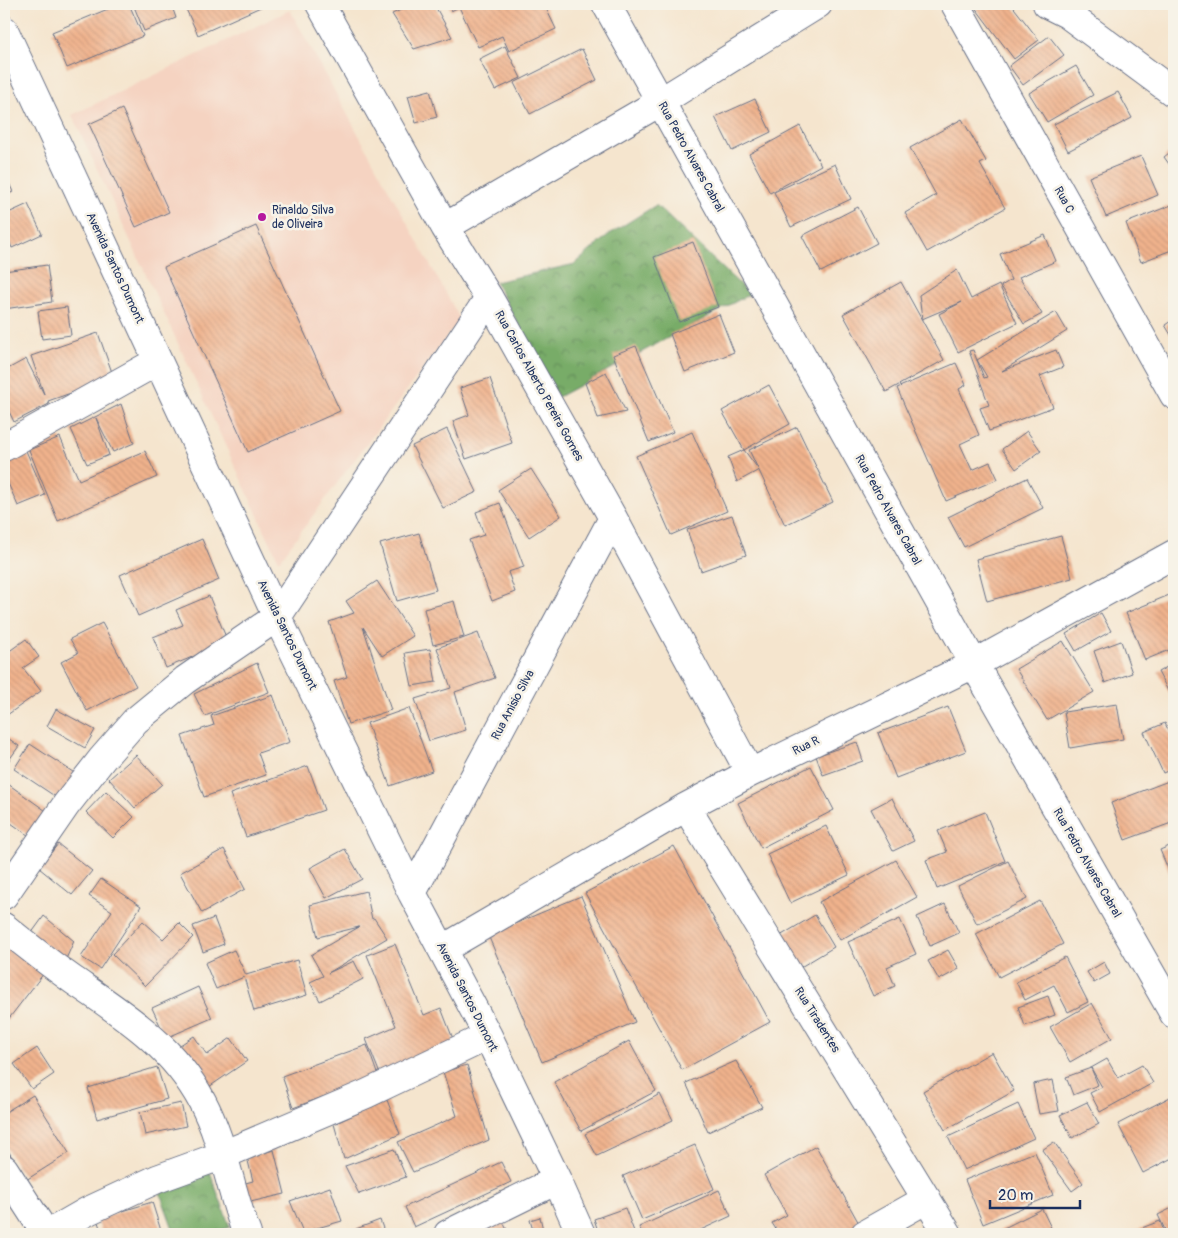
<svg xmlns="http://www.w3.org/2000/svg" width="1178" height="1238" viewBox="0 0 1178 1238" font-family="Pangolin,sans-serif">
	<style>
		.built { fill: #f5d3c1 }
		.forest { fill: url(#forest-crowns); stroke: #4a6e63 }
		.building { fill: url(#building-back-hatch) }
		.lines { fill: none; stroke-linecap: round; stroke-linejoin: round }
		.minor-casing { stroke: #676f85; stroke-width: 30 }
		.minor { stroke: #fff; stroke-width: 28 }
		.poi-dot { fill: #b5179e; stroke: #f7f3e8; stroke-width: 2 }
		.labels { text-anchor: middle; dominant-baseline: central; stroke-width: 5; stroke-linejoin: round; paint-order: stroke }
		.street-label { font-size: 12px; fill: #1b2f5e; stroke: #f7f3e8 }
		.poi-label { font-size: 12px; fill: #1b2f5e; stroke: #f7f3e8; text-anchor: start }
	</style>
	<defs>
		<pattern id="forest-crowns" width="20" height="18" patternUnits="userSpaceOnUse" patternTransform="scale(1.25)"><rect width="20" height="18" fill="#78ac68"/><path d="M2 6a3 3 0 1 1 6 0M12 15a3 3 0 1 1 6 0" fill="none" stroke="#628c59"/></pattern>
		<pattern id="building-back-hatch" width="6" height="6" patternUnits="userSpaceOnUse" patternTransform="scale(1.25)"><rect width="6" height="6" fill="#f0b28c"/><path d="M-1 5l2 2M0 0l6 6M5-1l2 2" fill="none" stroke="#cd997b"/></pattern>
	</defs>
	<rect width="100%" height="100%" fill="#f7f3e8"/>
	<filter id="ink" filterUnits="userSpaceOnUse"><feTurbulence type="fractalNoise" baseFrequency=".02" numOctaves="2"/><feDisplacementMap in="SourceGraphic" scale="10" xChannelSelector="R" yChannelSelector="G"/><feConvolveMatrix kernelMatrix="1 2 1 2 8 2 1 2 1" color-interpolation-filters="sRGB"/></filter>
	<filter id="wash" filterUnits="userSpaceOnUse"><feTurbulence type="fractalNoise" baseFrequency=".0096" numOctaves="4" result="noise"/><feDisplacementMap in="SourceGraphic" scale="20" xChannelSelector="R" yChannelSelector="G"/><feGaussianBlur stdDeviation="1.12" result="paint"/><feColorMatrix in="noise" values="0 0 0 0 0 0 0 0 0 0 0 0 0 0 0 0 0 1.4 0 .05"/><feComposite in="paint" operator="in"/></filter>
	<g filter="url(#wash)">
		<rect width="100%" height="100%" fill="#f5e5ce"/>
		<path class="built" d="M290 10 460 319 279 561 72 115Z"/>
		<path class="forest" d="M656 205 750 294 558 397 495 282 575 264 608 235Z
			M210 1172 230 1227 210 1234H175L160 1193Z"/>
		<g id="blocks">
			<path class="building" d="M120 4H129L143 36 67 68 52 32Z
				M133 4H171L176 18 144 31Z
				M192 4H264L265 5 198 35 185 7Z
				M414 4H434L452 37 414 49 392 14Z
				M448 4H544L556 29 509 51 502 36 478 47 459 7 451 11Z
				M976 4H1011L1039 40 1014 59 974 6Z
				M1049 36 1064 55 1023 85 1009 66Z
				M505 46 521 78 495 90 479 59Z
				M582 49 597 80 530 114 514 83Z
				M1076 66 1093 95 1047 122 1029 93Z
				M430 90 437 117 416 123 408 96Z
				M1118 92 1132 118 1068 151 1054 124Z
				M755 99 771 132 732 151 715 117Z
				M122 109 169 212 136 227 89 124Z
				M962 119 986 161 980 164 1005 208 927 252 905 213 936 195 910 148Z
				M800 126 821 165 770 193 749 154Z
				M1174 149V171L1164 157Z
				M1141 156 1158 195 1106 217 1089 177Z
				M835 164 851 199 791 227 774 192Z
				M4 172 13 192 4 196Z
				M28 204 42 234 12 248 4 230V215Z
				M1174 204V249L1141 262 1126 223Z
				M858 207 877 243 821 272 802 236Z
				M256 226 340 411 248 452 164 267Z
				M1045 235 1056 261 1019 277 1042 314 1024 324 1001 286 1011 280 1000 254Z
				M693 242 718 307 679 322 654 257Z
				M47 265 52 302 4 309V271Z
				M957 270 971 299 999 285 1017 323 958 352 939 314 962 302 922 319 919 295Z
				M901 282 944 360 886 392 843 314Z
				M67 307 71 335 42 339 38 311Z
				M1056 312 1067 331 1002 371 1056 350 1063 367 1040 376 1053 407 989 431 980 408 989 405 969 351 973 350 984 378 987 377 977 360Z
				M719 314 734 352 685 372 670 334Z
				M1174 319V340L1165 325Z
				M98 333 114 378 48 401 49 404 14 422 4 401V371L26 359 44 394 31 356Z
				M636 346 673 432 649 442 613 355Z
				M956 363 966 385 959 389 979 435 960 444 972 470 990 462 998 479 946 501 897 388Z
				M606 372 626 412 598 418 585 383Z
				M490 378 512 443 466 459 453 421 469 415 460 388Z
				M769 385 790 424 744 450 759 470 737 482 728 457 744 450 722 411Z
				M121 404 134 443 113 452 96 418 109 455 87 464 71 429Z
				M797 427 833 502 785 525 749 450Z
				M447 429 477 492 443 508 412 446Z
				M1027 431 1041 451 1016 469 1002 449Z
				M692 432 727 511 671 535 636 456Z
				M60 437 79 480 145 451 157 477 58 521 29 450Z
				M24 446 45 495 18 506 4 474V455Z
				M531 469 561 516 529 537 498 490Z
				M1027 478 1043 508 964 547 948 517Z
				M500 503 524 567 508 572 515 592 492 601 469 540 484 535 476 512Z
				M732 515 746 555 701 571 687 530Z
				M419 533 436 590 397 601 380 544Z
				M1061 536 1072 578 987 601 976 559Z
				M202 539 219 580 138 616 120 575Z
				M377 581 413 636 382 656 363 627 391 710 348 724 334 681 347 677 329 622 354 613 346 601Z
				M1174 593V648L1145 660 1126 613Z
				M209 596 228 642 166 668 153 637 183 625 176 610Z
				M454 601 464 637 433 645 424 609Z
				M1101 613 1111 631 1076 651 1066 634Z
				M102 623 136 686 87 711 61 662 78 653 70 639Z
				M478 633 495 678 455 692 466 730 429 741 415 699 451 688 437 648Z
				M26 639 39 657 23 668 41 691 7 715 4 711V655Z
				M1063 641 1094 692 1047 720 1016 669Z
				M1121 641 1132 673 1105 683 1094 651Z
				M430 649 436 682 412 686 405 653Z
				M257 663 269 692 205 716 194 694Z
				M1174 663V702L1158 672Z
				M273 695 290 742 258 753 266 775 204 797 182 736 214 725 211 716Z
				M1117 704 1123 739 1070 748 1064 712Z
				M948 707 966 751 896 778 878 733Z
				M409 708 432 771 390 786 367 723Z
				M56 709 95 730 85 748 47 726Z
				M1165 723 1174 744V768L1163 773 1144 732Z
				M5 736 19 746 4 767V738Z
				M857 742 863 761 823 775 816 756Z
				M30 744 79 776 62 801 14 769Z
				M136 755 162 784 135 808 109 779Z
				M308 766 324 810 246 837 230 794Z
				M811 766 834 810 761 848 738 803Z
				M1171 780 1174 789V822L1125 840 1111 803Z
				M8 784 49 813 32 838 4 818V790Z
				M106 791 134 817 113 838 86 812Z
				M892 798 914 841 893 851 871 809Z
				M985 812 1005 861 937 889 926 860 947 852 938 831Z
				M826 826 849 875 790 903 767 854Z
				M58 844 92 871 72 895 39 868Z
				M1174 844V883L1160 850Z
				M674 846 770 1022 682 1070 585 893Z
				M224 849 245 889 202 913 180 873Z
				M345 849 362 879 326 898 310 868Z
				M896 860 917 897 840 940 819 902Z
				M1008 861 1027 899 977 924 958 886Z
				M101 879 141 906 100 969 81 957 112 911 89 896Z
				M366 891 372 919 374 918 387 938 328 973 354 961 363 979 320 1001 310 982 323 976 311 955 359 927 318 937 310 905Z
				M581 896 635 1022 542 1062 488 935Z
				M1040 901 1063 944 999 977 976 934Z
				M945 904 959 933 930 946 917 917Z
				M815 915 834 947 799 968 780 936Z
				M44 916 74 941 66 959 31 934Z
				M214 918 224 944 203 952 193 926Z
				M900 919 916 954 887 967 895 986 873 996 848 942Z
				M143 921 163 939 179 923 193 937 145 986 112 954Z
				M4 943 44 973 7 1021 4 1019Z
				M395 944 424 1015 441 1008 455 1044 380 1074 366 1039 396 1026 367 955Z
				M234 950 246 975 297 960 307 995 254 1011 244 977 216 989 205 963Z
				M948 950 959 969 939 980 928 961Z
				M1065 957 1088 1002 1068 1012 1054 985 1025 1000 1016 982Z
				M1104 962 1110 974 1094 983 1087 972Z
				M198 987 212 1018 166 1038 152 1008Z
				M1048 996 1055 1015 1025 1026 1018 1007Z
				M1092 1003 1112 1038 1070 1062 1050 1027Z
				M194 1036 207 1055 231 1038 247 1061 206 1089 177 1047Z
				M629 1041 656 1091 581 1131 554 1082Z
				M367 1045 378 1076 293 1108 282 1076Z
				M37 1048 54 1074 32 1089 14 1064Z
				M992 1052 1014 1091 945 1130 923 1091Z
				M1107 1059 1118 1078 1142 1065 1153 1083 1100 1112 1090 1093 1102 1087 1091 1068 1098 1085 1073 1095 1066 1077 1091 1068Z
				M736 1061 762 1107 708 1132 686 1083Z
				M467 1065 489 1140 413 1172 398 1142 457 1116 443 1072Z
				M157 1067 167 1099 97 1119 88 1088Z
				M1053 1080 1059 1111 1039 1114 1033 1084Z
				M660 1094 673 1120 597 1156 585 1134Z
				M33 1095 69 1153 26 1180 4 1144V1113Z
				M1174 1095V1157L1143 1173 1118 1124Z
				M387 1100 400 1134 344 1159 334 1124Z
				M1087 1102 1099 1124 1072 1138 1060 1115Z
				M181 1103 186 1126 145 1135 140 1112Z
				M1018 1104 1034 1138 964 1170 948 1137Z
				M1054 1142 1083 1183 1072 1191 1042 1150Z
				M695 1145 714 1189 642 1220 623 1176Z
				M816 1146 861 1227 848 1234H779L772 1223 787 1215 764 1175Z
				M394 1149 406 1177 359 1194 345 1166Z
				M274 1150 285 1194 246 1203 242 1184 253 1181 247 1157Z
				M1035 1152 1053 1195 983 1224 965 1180Z
				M501 1162 511 1182 414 1227 405 1207Z
				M330 1187 342 1221 303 1232 290 1201Z
				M719 1190 731 1216 692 1234H643L639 1227Z
				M152 1202 162 1234H102L97 1219Z
				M1174 1207V1234H1167L1158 1215Z
				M625 1208 635 1234H599L594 1219Z
				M1042 1209 1054 1234H992Z
				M540 1217 544 1234H534L530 1220Z
				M501 1218 509 1234H488L484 1227Z
				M380 1220 385 1234H357L356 1229Z
				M1160 1221 1165 1234H1126Z"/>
		</g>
	</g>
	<g filter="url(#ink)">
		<use href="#blocks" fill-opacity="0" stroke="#676f85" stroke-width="1"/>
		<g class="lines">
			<g class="minor-casing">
				<path id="minor" d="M320 4 445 227 489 298 613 518 750 773
					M606 4 974 664 1174 1014
					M955 4 1174 395
					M1047 4 1067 14 1174 93
					M4 30 277 617 412 893 488 1036 557 1180 581 1234
					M445 227 660 102 818 4
					M4 447 158 361
					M686 807 948 1234
					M412 893 613 518
					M4 895 66 805 102 759 135 721 185 680 277 617 489 298
					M4 927C26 945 49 963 73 980 124 1015 172 1045 202 1101 224 1142 230 1191 247 1234
					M443 949 686 807 750 773 974 664 1174 554
					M4 1169 46 1234
					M48 1234 88 1211 157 1179 223 1155 366 1094 488 1036
					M448 1234 557 1180
					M865 1234 927 1199"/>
			</g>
			<use href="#minor" class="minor"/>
		</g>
	</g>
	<circle class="poi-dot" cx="262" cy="217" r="5"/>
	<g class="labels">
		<g class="street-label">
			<text transform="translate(691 157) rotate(61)">Rua Pedro Alvares Cabral</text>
			<text transform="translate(1064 200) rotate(61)">Rua C</text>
			<text transform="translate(115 268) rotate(65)">Avenida Santos Dumont</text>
			<text transform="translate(539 386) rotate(61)">Rua Carlos Alberto Pereira Gomes</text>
			<text transform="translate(888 510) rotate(61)">Rua Pedro Alvares Cabral</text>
			<text transform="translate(287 635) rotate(64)">Avenida Santos Dumont</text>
			<text transform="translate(513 705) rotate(-62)">Rua Anisio Silva</text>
			<text transform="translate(806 746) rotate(-26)">Rua R</text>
			<text transform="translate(1087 863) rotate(60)">Rua Pedro Alvares Cabral</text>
			<text transform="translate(467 997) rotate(63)">Avenida Santos Dumont</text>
			<text transform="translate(817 1020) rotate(58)">Rua Tiradentes</text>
		</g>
		<g class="poi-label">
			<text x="272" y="210">Rinaldo Silva<tspan x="272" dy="14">de Oliveira</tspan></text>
		</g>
	</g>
	<rect width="1178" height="1238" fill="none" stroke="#f7f3e8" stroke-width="20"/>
	<path d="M990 1200v8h90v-8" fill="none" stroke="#1b2f5e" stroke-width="2.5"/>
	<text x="998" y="1200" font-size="15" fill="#1b2f5e" stroke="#f7f3e8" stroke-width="4" paint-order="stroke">20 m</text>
</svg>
